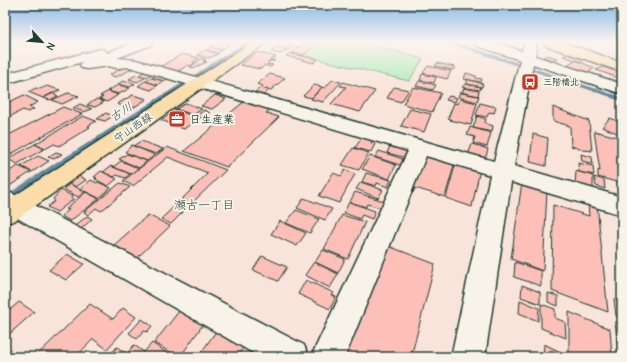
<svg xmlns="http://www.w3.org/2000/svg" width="627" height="362" viewBox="0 0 627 362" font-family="'Comic Neue','Klee One',sans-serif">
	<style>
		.green { fill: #aaecb5; stroke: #649474 }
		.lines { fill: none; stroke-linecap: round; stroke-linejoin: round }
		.stream-far2 { stroke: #638ba1; stroke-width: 3 }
		.stream-far1 { stroke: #638ba1; stroke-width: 4 }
		.stream { stroke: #638ba1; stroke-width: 5 }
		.building { fill: #fcc0b8; stroke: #1f3d34 }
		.minor-casing { stroke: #1f3d34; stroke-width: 3 }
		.major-casing { stroke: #1f3d34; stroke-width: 3 }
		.minor { fill: #f7f3e8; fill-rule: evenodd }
		.major { fill: #faddab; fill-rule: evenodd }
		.labels { text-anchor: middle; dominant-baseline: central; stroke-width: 4; stroke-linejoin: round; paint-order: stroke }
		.far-poi-label { font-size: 9px; font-weight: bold; fill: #1f3d34; stroke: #f7f3e8; text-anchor: start }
		.poi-label { font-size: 11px; font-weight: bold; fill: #1f3d34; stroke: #f7f3e8; text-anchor: start }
		.street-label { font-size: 11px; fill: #1f3d34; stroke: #f7f3e8 }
		.water-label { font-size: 12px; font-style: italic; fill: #365758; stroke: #f7f3e8 }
		.neighbourhood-label { font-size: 12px; fill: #1f3d34; stroke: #f7f3e8 }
	</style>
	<rect width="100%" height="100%" fill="#f8e4da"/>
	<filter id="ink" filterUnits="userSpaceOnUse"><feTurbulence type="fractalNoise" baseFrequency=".025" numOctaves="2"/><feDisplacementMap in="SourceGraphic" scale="8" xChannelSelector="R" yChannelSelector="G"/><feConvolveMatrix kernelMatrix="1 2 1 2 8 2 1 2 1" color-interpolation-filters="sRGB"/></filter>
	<g filter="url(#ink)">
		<path class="green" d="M302 42H362L423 59 409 81 292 53Z"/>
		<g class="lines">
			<path class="stream-far2" d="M450 42 616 97
				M163 97 248 42"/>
			<path class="stream-far1" d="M612 96 622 99
				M57 165 165 96"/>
			<path class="stream" d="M5 199 58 164"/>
		</g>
		<path class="building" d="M217 42H223L229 44 221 50 209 47Z
			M303 42H317L304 55 292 53Z
			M282 43 293 46 288 50 276 47Z
			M211 47 221 50H222L218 53 207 50Z
			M277 48 287 50 281 54 271 52Z
			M205 50 218 54 208 58 197 55Z
			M258 52 276 57 271 60 275 61H270L267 64 273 65 270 67 265 65 261 69 240 65Z
			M290 53 292 54 318 59 314 63 286 56Z
			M182 54 199 58 193 62 195 63 191 66 188 65 175 73 158 68Z
			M567 54 585 60 581 62 563 56Z
			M547 55 557 58 554 60 543 57Z
			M202 58 206 60 203 61 207 62 193 68 190 67Z
			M575 60 595 68 585 74 564 67Z
			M437 63 455 67 453 70 435 66Z
			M126 66 132 69 116 77 109 75Z
			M428 66 451 71 447 79 423 73Z
			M603 67 622 73 616 77 596 70Z
			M147 70 154 73 147 77 139 75Z
			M159 73 171 77 164 81 152 77Z
			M466 73 476 76V78L482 79 481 82 464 79Z
			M270 74 285 78 271 90 261 88 263 86 257 84Z
			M422 74 436 77 434 83 420 80Z
			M136 75 145 78 137 82 129 79Z
			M151 78 163 81 157 85 146 81Z
			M467 79 483 84 482 87 467 84Z
			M332 80 341 82 323 102 311 99 322 87 325 88Z
			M123 81 126 82 128 81 135 84 130 87 118 84Z
			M145 81 158 85 151 90 138 86Z
			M419 81 436 85 433 90 416 86Z
			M343 82 375 91 360 112 331 104 346 87 340 86Z
			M465 84 481 87 480 90 462 87Z
			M118 85 130 88 119 94 107 91Z
			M314 85 322 87 312 98 303 96Z
			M47 86 60 90 43 98 28 92 36 88 40 89Z
			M394 87 409 90 401 102 387 98Z
			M413 87 441 93 432 112 403 104Z
			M260 88 269 90 263 96 254 93Z
			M464 88 479 91 478 96 462 93Z
			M108 91 118 95 107 102 99 99 103 97 100 96Z
			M460 92 479 96 477 102 458 97Z
			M52 93 58 96 50 100 43 98Z
			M68 93 79 96 62 104 52 100Z
			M24 95 38 102 29 107 34 109 28 112 23 110 5 119V104Z
			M133 95 147 99 131 109 117 104Z
			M215 95 226 99 212 109 201 106Z
			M449 96 457 98 455 102 446 100Z
			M97 99 104 102 95 107 87 105Z
			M460 99 477 103 471 125 450 120 451 119 448 118 454 103 458 104Z
			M246 100 272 107 266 113 279 117 227 167 184 151Z
			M186 103 202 109 193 115 176 109Z
			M480 103 496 107 494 113 489 112 487 117 476 115Z
			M80 104 92 109 84 112 73 108Z
			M63 107 82 114 11 154 5 151V137Z
			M553 107 589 121 592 151 586 150V151L571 146 570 126 553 121Z
			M410 109 431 114 424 132 401 126Z
			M176 110 199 118 184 129 161 120Z
			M204 110 210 113 202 118 196 116Z
			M106 113 113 116 105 121 97 119Z
			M83 116 96 121 88 126 90 127 59 146 54 144 45 149 35 144Z
			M477 116 486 119 485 123 493 126 492 132 473 128Z
			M610 118 622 123V135L602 127Z
			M470 127 491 133 487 147 473 143 475 137 467 135Z
			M594 131 622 138V182H620V183L598 177V170L600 171Z
			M364 134 375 136 371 143 375 144 371 152 355 148Z
			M533 134 548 138 546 166 530 162Z
			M141 141 163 149 156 154 133 146Z
			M35 144 44 149 17 164 8 159Z
			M472 144 488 149 485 160 468 155Z
			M132 145 155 155 147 161 125 152Z
			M390 146 399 148H415L411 159 387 153Z
			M167 147 226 170 191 204 181 200 208 173 168 157 133 186 123 181Z
			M353 148 369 153 359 170 342 165Z
			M379 151 406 160 403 166 375 157Z
			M56 152 62 154 54 159 48 157Z
			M419 152 455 162 445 197 415 188 413 193 404 190Z
			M127 154 147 161 139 168 119 159Z
			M581 154 592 157 593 164 582 161Z
			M38 156 49 161 32 172 21 166Z
			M370 156 396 165 389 179 362 169Z
			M121 161 138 168 131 174 113 167Z
			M456 162 480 169 472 207 446 198Z
			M578 163 593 166 594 175 579 172Z
			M18 166 31 172 8 187 5 185V174Z
			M111 166 130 174 125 178 117 175 114 177 103 172Z
			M345 170 355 174 339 203 319 196 333 173 341 176Z
			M101 171 117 179 108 186 95 179 97 178 94 177Z
			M576 171 593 176V191L575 186Z
			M366 173 391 180 388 187 377 183 376 186 362 182Z
			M79 176 86 180 76 187 69 183Z
			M594 177 604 180 605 189 596 186Z
			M91 180 97 183 98 182 111 188 99 198 80 189Z
			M361 182 383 190 378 198 356 189Z
			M522 182 547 190 543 271 511 259Z
			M120 183 130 187 101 211 96 208 88 215 84 212Z
			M70 184 85 192 78 197 63 189Z
			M61 190 72 196 71 198 74 199 57 212 47 207 55 201 53 199Z
			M86 192 99 199 70 221 61 216 69 210 66 209 71 205H70Z
			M355 192 387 202 384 209 367 204 366 207 350 202Z
			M304 198 332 209 325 220 297 208Z
			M181 200 191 204 171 224 161 219Z
			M349 202 375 211 372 219 362 215 360 219 344 213Z
			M588 203 597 205 608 312 552 291 553 205 589 216Z
			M296 210 319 219 310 233 286 223Z
			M148 215 170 226 137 258 114 245Z
			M342 215 365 222 348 259 324 249Z
			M87 216 92 219 81 229 75 226Z
			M280 221 306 233 297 246 271 234Z
			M383 244 435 264 411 357H353L339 350Z
			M323 250 345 259 338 273 315 262Z
			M67 254 84 264 66 280 49 270Z
			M262 256 287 267 278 281 253 270Z
			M314 262 338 274 330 288 305 275Z
			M515 262 541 271V286L514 277Z
			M306 280 334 293 332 295 336 297 330 309 298 294Z
			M522 285 540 292V304L521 297Z
			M548 293 558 296V306L548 302Z
			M614 299 622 302V318L616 316Z
			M520 300 539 308 538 321 519 313Z
			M19 302 34 312 5 338V314Z
			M90 304 113 319 123 308 136 317 107 349 93 339 76 357H35Z
			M541 304 555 309V318L565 322 566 338 541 328Z
			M183 306 207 319 180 357H179L154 343Z
			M569 312 610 329 612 357H569Z
			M142 319 152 326 147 332 144 331 137 339 129 333Z
			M615 322 622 325V357H619Z
			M217 330 245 345 237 357H198Z
			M152 343 173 357H108L117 347 127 354 134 345 144 352Z
			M544 344 563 353V357H543Z"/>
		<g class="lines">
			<g class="minor-casing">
				<path id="minor" d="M133 42H152L151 45 117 58 136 60 494 161 520 60 475 45 474 42H494L522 51 524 42H537L535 56 622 84V94L533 64 514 166 622 197V215L511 182 485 357H451L490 175 426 156 345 357H311L408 151 130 67 116 68 109 66 87 69 82 68 80 65 82 62 5 84V74L100 49 105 50 107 53Z
					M5 191 13 194 304 345 309 357H260L5 211Z"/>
			</g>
			<g class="major-casing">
				<path id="major" d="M252 42H267L14 221 5 223V202Z
					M544 42H563L622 63V72L545 45Z"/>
			</g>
			<use href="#minor" class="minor"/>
			<use href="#major" class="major"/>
		</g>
	</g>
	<linearGradient id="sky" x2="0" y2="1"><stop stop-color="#85b8e9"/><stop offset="0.45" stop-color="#fcf3ee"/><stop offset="1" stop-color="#fcf3ee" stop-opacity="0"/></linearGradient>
	<rect width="627" height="93" fill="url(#sky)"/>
	<defs>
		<g id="bus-square" transform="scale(0.9)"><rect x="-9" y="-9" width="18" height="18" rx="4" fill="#c8321e" stroke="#f7f3e8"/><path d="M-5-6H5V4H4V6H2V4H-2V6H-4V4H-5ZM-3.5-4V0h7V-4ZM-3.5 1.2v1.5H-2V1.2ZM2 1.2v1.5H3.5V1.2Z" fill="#fff"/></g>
		<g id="office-square" transform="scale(0.9)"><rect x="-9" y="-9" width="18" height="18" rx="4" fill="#c8321e" stroke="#f7f3e8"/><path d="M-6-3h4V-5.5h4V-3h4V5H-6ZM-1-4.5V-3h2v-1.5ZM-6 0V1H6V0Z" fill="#fff"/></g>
	</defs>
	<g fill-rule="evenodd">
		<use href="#bus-square" x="530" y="82"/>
		<use href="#office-square" x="177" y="119"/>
	</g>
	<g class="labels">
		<g class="far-poi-label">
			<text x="543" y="82">三階橋北</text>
		</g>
		<g class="poi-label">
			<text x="190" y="119">日生産業</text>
		</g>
		<g class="street-label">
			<text transform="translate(133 128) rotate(-34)">守山西線</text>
		</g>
		<g class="water-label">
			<text transform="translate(121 112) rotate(-33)">古川</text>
		</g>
		<g class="neighbourhood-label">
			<text x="204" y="205">瀬古一丁目</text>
		</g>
	</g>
	<rect width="627" height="362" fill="none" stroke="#f7f3e8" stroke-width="20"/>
	<rect x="10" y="10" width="607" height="342" fill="none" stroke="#1f3d34" stroke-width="1.5" filter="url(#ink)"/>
	<g transform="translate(42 42) rotate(117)" stroke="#f7f3e8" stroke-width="3" paint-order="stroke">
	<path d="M0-3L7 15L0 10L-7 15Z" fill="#1f3d34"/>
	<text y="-6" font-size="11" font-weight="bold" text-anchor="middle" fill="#1f3d34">N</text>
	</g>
</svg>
